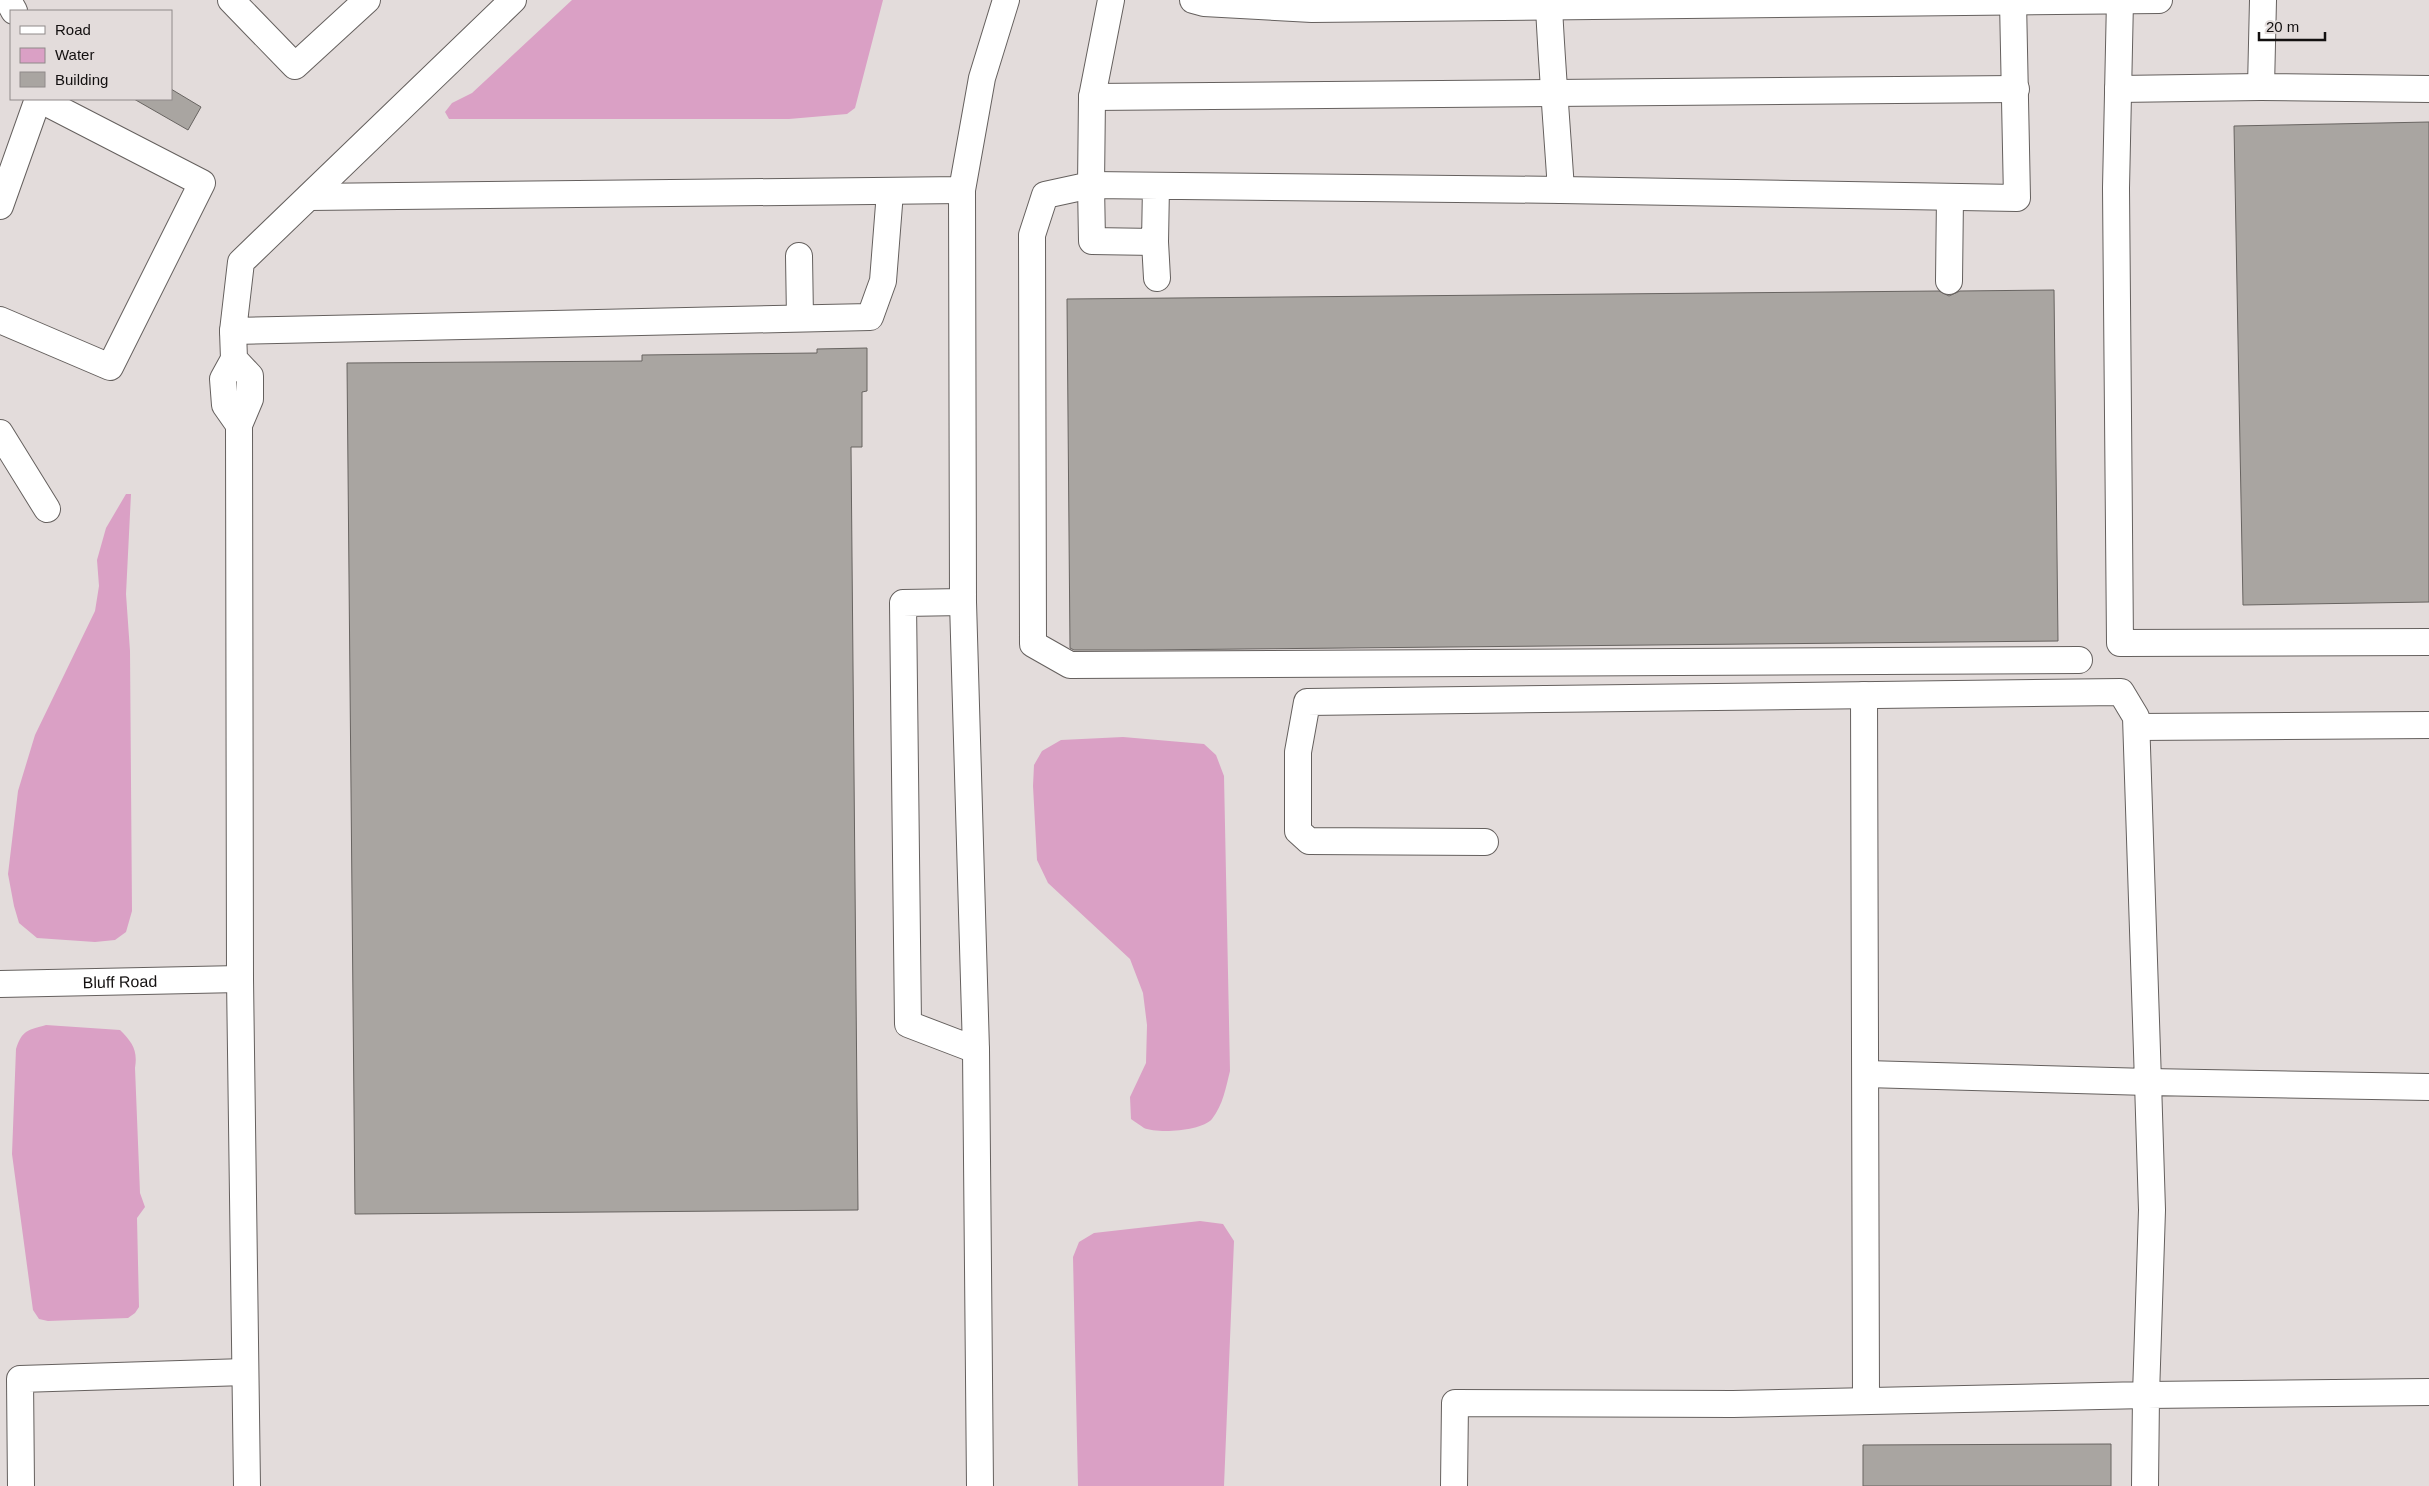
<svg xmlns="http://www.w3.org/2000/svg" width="2429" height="1486" viewBox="0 0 2429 1486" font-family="Arial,sans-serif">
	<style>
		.water { fill: #daa0c5 }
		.building { fill: #a9a5a1; stroke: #686461 }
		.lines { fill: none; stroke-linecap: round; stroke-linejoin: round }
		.minor-casing { stroke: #65605e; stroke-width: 28 }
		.minor { stroke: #fff; stroke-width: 26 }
		.labels { text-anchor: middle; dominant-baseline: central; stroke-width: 5; stroke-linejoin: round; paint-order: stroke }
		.street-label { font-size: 16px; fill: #131010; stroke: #e3dcdb }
	</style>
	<rect width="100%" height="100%" fill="#e3dcdb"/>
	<path class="water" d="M572 0H883L855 108 847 114 789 119H449L445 112 452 103 472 93Z
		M126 494H131L126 594 130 651 132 911 126 932 115 940 95 942 37 938 19 923 14 906 8 874 18 791 35 735 95 611 99 586 97 560 106 528Z
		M1123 737 1204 744 1216 755 1224 776 1230 1071C1226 1087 1223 1105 1212 1119 1202 1131 1158 1134 1144 1128 1140 1125 1135 1122 1131 1119L1130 1097 1146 1063 1147 1025 1143 993 1130 959 1048 883 1037 860 1033 786 1034 765 1042 751 1061 740Z
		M46 1025 120 1030C132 1042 138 1050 135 1068L140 1193 145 1207 137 1218 139 1307 135 1313 128 1318 48 1321 39 1319 33 1310 12 1154 16 1049C22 1030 28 1030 46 1025Z
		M1200 1221 1223 1224 1234 1241 1224 1486H1078L1073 1257 1079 1242 1094 1233Z"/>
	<path class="building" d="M171 89 201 107 188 130 134 99H171Z
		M2429 122V602L2243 605 2234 126Z
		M2054 290 2058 641 1144 650H1074L1070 648 1067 299 1939 291 1949 296 1960 291Z
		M867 348V391L862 392V447H851L858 1210 355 1214 347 363 642 361V355L817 353V349Z
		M2111 1444V1486H1863V1445Z"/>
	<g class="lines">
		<g class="minor-casing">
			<g id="minor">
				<path d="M8 0 14 11"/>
				<path d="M231 0 295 66 367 0"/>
				<path d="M513 0 241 262 233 331 870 317 883 281 890 192"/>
				<path d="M1111 0 1092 97 1091 185 1045 195 1032 235 1033 644 1070 665 2079 660"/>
				<path d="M1193 0 1204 3 1312 9 2159 0"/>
				<path d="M2120 0 2116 188 2120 643 2429 642"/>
				<path d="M2263 0 2261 87 2429 89"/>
				<path d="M2118 89 2261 87"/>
				<path d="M1092 97 2016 89"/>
				<path d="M1156 186 1155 242 1092 241 1091 185 1561 190C1557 128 1552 68 1549 7"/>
				<path d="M962 190 963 602 976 1050 908 1024 903 603 963 602"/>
				<path d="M1561 190 2017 198 2013 1"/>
				<path d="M309 197 962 190 982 78 1006 0"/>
				<path d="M0 206 38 99"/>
				<path d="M1155 242 1157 278"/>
				<path d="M799 256 800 318"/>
				<path d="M1949 281 1950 197"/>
				<path d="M0 320 110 367 202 183 39 99"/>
				<path d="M233 331 234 359 223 379 225 405 239 425 250 399V376L234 359"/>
				<path d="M239 425 240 979 247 1486"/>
				<path d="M0 433 47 509"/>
				<path d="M1864 695 1866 1400"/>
				<path d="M2137 727 2429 725"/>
				<path d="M1485 842 1309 841 1298 831V752L1307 702 2121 692 2136 717 2148 1082 1866 1074"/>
				<path id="s1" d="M0 984 240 979"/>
				<path d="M976 1050 980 1486"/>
				<path d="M21 1486 20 1379 245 1372"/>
				<path d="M1454 1486 1455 1403 1733 1404 2146 1395 2152 1210 2148 1082 2429 1087"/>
				<path d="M2145 1486 2146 1395 2429 1392"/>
			</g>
		</g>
		<use href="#minor" class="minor"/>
	</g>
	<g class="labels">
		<g class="street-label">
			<text stroke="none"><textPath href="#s1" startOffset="120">Bluff Road</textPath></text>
		</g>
	</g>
	<rect x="10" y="10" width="162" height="90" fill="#e3dcdb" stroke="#908a8a"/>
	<rect x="20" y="26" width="25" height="8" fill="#ffffff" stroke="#908a8a"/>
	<text x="55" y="35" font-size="15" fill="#131010">Road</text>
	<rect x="20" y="48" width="25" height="15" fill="#daa0c5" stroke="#908a8a"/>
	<text x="55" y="60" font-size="15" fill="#131010">Water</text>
	<rect x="20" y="72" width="25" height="15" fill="#a9a5a1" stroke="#908a8a"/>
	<text x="55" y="85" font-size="15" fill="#131010">Building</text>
	<path d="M2259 32v8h66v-8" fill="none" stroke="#131010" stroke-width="2.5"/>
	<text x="2266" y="32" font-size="15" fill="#131010" stroke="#e3dcdb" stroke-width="4" paint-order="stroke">20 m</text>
</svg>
